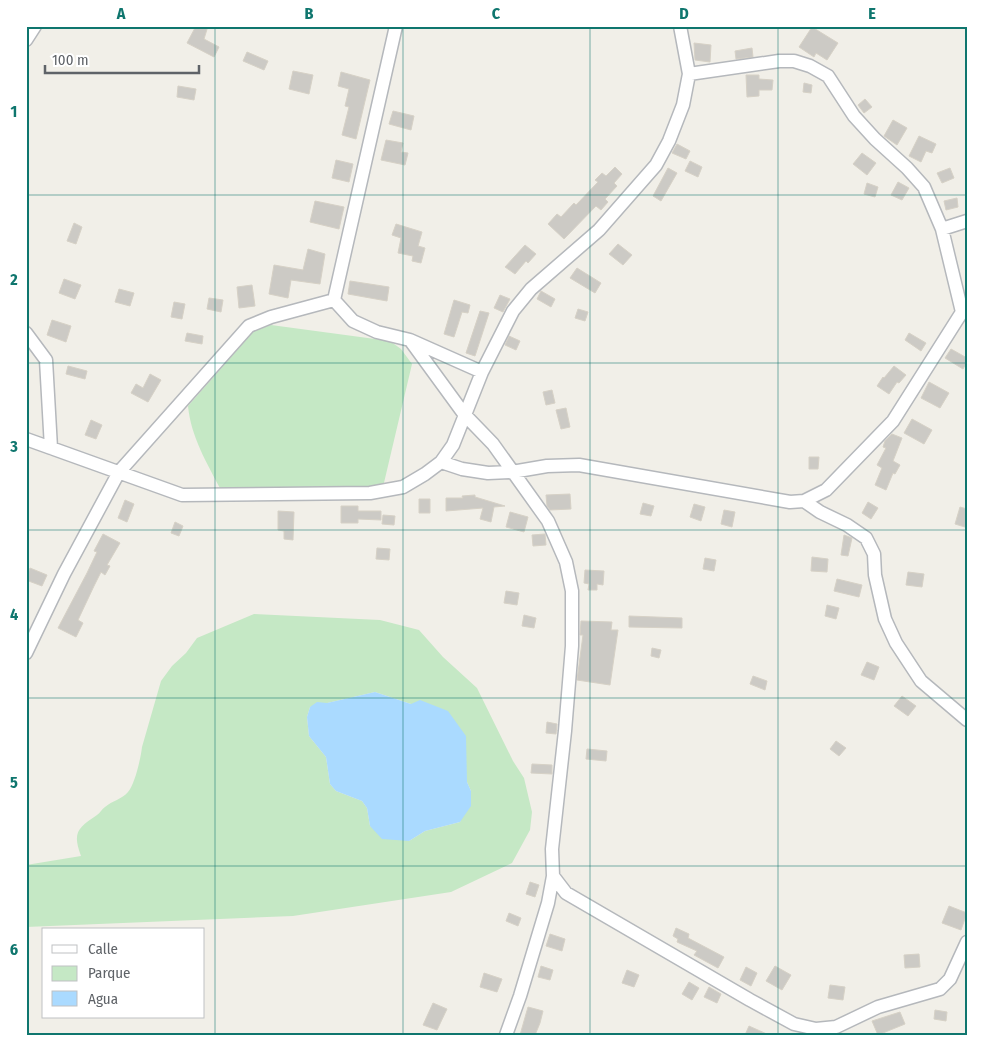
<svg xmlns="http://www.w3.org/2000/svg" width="993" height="1061" viewBox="0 0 993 1061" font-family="'Fira Sans Condensed',sans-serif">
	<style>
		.green { fill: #c5e8c5; fill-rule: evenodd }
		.water { fill: #aadaff }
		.building { fill: #cccac5; stroke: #d6d1c6 }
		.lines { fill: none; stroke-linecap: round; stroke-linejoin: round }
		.street-casing { stroke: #b5b8bc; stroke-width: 15 }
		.street { stroke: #fff; stroke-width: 12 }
		.grid { fill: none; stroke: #0f766e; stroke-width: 1; stroke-opacity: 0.55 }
		.neatline { fill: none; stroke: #0f766e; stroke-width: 2 }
		.grid-label { font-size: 16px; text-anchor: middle; font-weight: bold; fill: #0f766e }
	</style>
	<rect width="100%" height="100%" fill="#f1efe8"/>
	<path class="green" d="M271 325 390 341 401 349 412 364 383 487C329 488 274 485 221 490 207 463 191 437 188 406L254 331Z
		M254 614 380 620 419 630 443 657 477 688 513 761 524 778 532 812 530 830 512 863 451 892 293 916 26 927V865L81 856C72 832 78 828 97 815 100 813 102 809 105 807 112 801 122 799 128 792 135 784 141 757 142 747L161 681 172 666 186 653 197 638ZM375 692 411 704 467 782 471 791 460 822 425 831 409 841 370 826 367 808 362 801 336 791 330 784 326 757 309 736 307 717 310 707Z"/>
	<path class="water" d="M375 692 411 704 420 700 448 711 466 736 467 782 471 791V806L460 822 425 831 409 841 382 839 370 826 367 808 362 801 336 791 330 784 326 757 309 736 307 717 310 707 317 702 327 703Z"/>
	<path class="building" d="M196 26H208L204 39 219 47 214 57 187 43Z
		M812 27 838 43 827 60 816 53 814 57 799 47Z
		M694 43 711 45 710 62 695 60Z
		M752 48 753 57 736 59 735 51Z
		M247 52 268 61 264 70 243 61Z
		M293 71 313 75 309 94 289 89Z
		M341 72 370 80 356 139 342 135 349 107 345 106 349 89 338 86Z
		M746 75H759V79L773 80 772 90H759V96L747 97Z
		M804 83 812 85 811 93 803 92Z
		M178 86 196 89 194 100 177 97Z
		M865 99 872 107 864 113 858 105Z
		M393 111 414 116 411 130 389 124Z
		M893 120 907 128 897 145 884 136Z
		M919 136 936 144 932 153 926 151 921 162 909 156Z
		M386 140 403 143 401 152 408 153 405 165 381 160Z
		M677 144 690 151 686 159 672 153Z
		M862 153 876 163 867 175 853 164Z
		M336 160 353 164 349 182 332 178Z
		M690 161 702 167 698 177 685 171Z
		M615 167 622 174 614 183 617 186 605 199 608 202 601 210 596 206 564 239 548 224 557 214 561 217 574 203 576 205 598 182 595 180 602 173 606 176Z
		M668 168 677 173 661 201 653 196Z
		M950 168 954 178 942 183 937 173Z
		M898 182 909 188 902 200 891 195Z
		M867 183 878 187 875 197 864 194Z
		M957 198 958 207 946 210 944 201Z
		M315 201 344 207 339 229 310 222Z
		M74 223 82 227 76 244 67 241Z
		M396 224 422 232 418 246 425 248 421 263 412 261 413 256 398 253 401 238 392 235Z
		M618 244 632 255 623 265 609 254Z
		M525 245 536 254 528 263 526 261 515 274 505 267Z
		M308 249 325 254 320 284 291 280 288 298 269 294 274 265 303 270Z
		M577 268 601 283 595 293 570 278Z
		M64 279 81 285 75 299 59 293Z
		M350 281 389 287 387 301 348 294Z
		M252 285 255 306 239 308 237 287Z
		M119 289 134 293 130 306 115 302Z
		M541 291 555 299 551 307 537 299Z
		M500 295 510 299 503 312 494 308Z
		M209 298 223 300 221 312 207 309Z
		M454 300 470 305 468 313 462 312 454 337 444 334Z
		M174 302 185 304 182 319 171 317Z
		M578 309 588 312 585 321 575 318Z
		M480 311 489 313 475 356 466 353Z
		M52 320 71 326 66 342 47 335Z
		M187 333 203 336 202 344 185 341Z
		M909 333 926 343 921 351 905 340Z
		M509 336 520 341 516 350 505 345Z
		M951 349 967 358V362L963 369 945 358Z
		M68 366 87 371 85 379 66 374Z
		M894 366 906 375 899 383 897 382 889 394 877 386 883 377 884 378Z
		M150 374 161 380 148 402 131 393 136 384 143 388Z
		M929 382 949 393 940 408 921 398Z
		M552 390 555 403 546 405 543 392Z
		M566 408 570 427 561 429 556 410Z
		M912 419 932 430 924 444 904 433Z
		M91 420 102 425 96 439 85 435Z
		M892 434 902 438 893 461 900 465 895 474 893 473 886 490 875 485 882 468 877 465 886 448 883 447 885 441Z
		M809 457H819L818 469H809Z
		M570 494 571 509 550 510 547 506 546 495Z
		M475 495V497L505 506 494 507 491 522 480 519 483 508 446 511V498H463L462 496Z
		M419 499H430V513H419Z
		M125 500 134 504 127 522 118 518Z
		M868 502 878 508 871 519 862 513Z
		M643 503 654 506 651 516 640 514Z
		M694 504 705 507 701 521 690 517Z
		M341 506H358V511H381V520L358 519V523H341Z
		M960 507 967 509 965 527 955 524Z
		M724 510 735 512 732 527 721 524Z
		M278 511 294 512 293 540 284 539V531L278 530Z
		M510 512 528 517 524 532 506 527Z
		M383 515 395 516 394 525 382 524Z
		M175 522 183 526 179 536 171 533Z
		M103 534 120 543 107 565 110 566 105 575 101 572 94 586 78 620 83 623 76 637 58 628 87 573 97 552 94 551Z
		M545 534 546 545 533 546 532 535Z
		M844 535 852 538 848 556 841 555Z
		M377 548 390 549 389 560 376 559Z
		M812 557 828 559 827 572 811 571Z
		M705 558 716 560 714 571 703 569Z
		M30 568 47 575 42 586 26 580Z
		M585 570 604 571 603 585 597 584V590H588L589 584 584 583Z
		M908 572 924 574 922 587 906 585Z
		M837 579 862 585 859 597 834 591Z
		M506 591 519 593 517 605 504 603Z
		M827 605 839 608 836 619 825 616Z
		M524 615 536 618 534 628 522 626Z
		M629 616 682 618V628L629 627Z
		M581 621 612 622 611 630H618L610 685 577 680 583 635H580Z
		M652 648 661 650 659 658 651 656Z
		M867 662 879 667 874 680 861 675Z
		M753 676 767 681 765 690 750 684Z
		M902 696 916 706 908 716 894 706Z
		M547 722 557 724 556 734 546 733Z
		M836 741 846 748 839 756 830 749Z
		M587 749 607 751 606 761 586 759Z
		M532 764 552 765V774L531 773Z
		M530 882 539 885 535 897 526 894Z
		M949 906 967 913 961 930 942 923Z
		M509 913 521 918 518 926 506 921Z
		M676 928 689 934 688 938 724 957 718 968 694 955 697 951 677 942 678 939 673 936Z
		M550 934 565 939 562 951 546 946Z
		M919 954 920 967 905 968 904 955Z
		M541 966 553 970 550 980 538 977Z
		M775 966 791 975 782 990 766 981Z
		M746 967 757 973 751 986 740 980Z
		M627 970 639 975 634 987 622 983Z
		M484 973 502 979 497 992 480 987Z
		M689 982 699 988 692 1000 682 994Z
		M830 985 845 987 843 1000 828 998Z
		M709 987 721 994 717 1003 704 997Z
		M433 1003 447 1009 437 1030 423 1025Z
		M528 1007 543 1011 540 1023 535 1035H520Z
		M935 1010 947 1012 946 1021 934 1019Z
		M900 1012 905 1024 878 1035 872 1021Z
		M749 1026 769 1035H745Z"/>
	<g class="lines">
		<g class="street-casing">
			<path id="street" d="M26 40 35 26
				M942 229 967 221
				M334 300 353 321 377 332 410 340 464 414 493 444 548 521 566 562 572 591V646L565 731 552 849 553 876 548 903 520 996 506 1035
				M334 300 396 26
				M26 333 46 360 51 448
				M410 340 482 372
				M26 439 182 495 370 493 403 487 425 474 441 462 453 445 482 372 513 311 531 289 599 230 656 165 669 141 683 105 689 74 680 26
				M441 462 462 469 488 473 512 472 547 466 579 465 790 502 804 501 826 490 893 421 962 312 942 229 924 187 907 168 875 139 854 116 828 76 810 66 794 61H779L689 74
				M804 501 820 512 847 525 866 538 874 554 875 575 885 619 896 643 921 681 967 720
				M26 653 64 574 119 472 249 326 271 317 334 300
				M553 876 566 893 750 1000 794 1024 816 1029 836 1027 878 1007 940 989 950 979 967 942"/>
		</g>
		<use href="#street" class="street"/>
	</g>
	<path class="grid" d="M215 26V1035M403 26V1035M590 26V1035M778 26V1035M26 195H967M26 363H967M26 530H967M26 698H967M26 866H967"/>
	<rect width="993" height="1061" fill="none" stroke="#ffffff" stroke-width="55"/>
	<rect x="42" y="928" width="162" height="90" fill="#ffffff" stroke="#bfc1c3"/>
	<rect x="52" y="945" width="25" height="8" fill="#ffffff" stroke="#bfc1c3"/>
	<text x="88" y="954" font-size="15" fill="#5f6368">Calle</text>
	<rect x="52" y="966" width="25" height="15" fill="#c5e8c5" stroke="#bfc1c3"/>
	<text x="88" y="978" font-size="15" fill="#5f6368">Parque</text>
	<rect x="52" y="991" width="25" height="15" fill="#aadaff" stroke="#bfc1c3"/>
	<text x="88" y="1004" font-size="15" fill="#5f6368">Agua</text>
	<path d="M45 65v8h154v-8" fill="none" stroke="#5f6368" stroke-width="2.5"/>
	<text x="52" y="65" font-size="15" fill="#5f6368" stroke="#ffffff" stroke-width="4" paint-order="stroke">100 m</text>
	<rect x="28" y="28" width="938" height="1006" class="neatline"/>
	<g class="grid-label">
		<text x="121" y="19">A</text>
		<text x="309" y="19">B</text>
		<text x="496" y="19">C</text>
		<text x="684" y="19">D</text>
		<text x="872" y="19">E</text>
		<text x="14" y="117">1</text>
		<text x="14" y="285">2</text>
		<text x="14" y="452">3</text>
		<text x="14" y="620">4</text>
		<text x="14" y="788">5</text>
		<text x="14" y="955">6</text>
	</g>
</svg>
